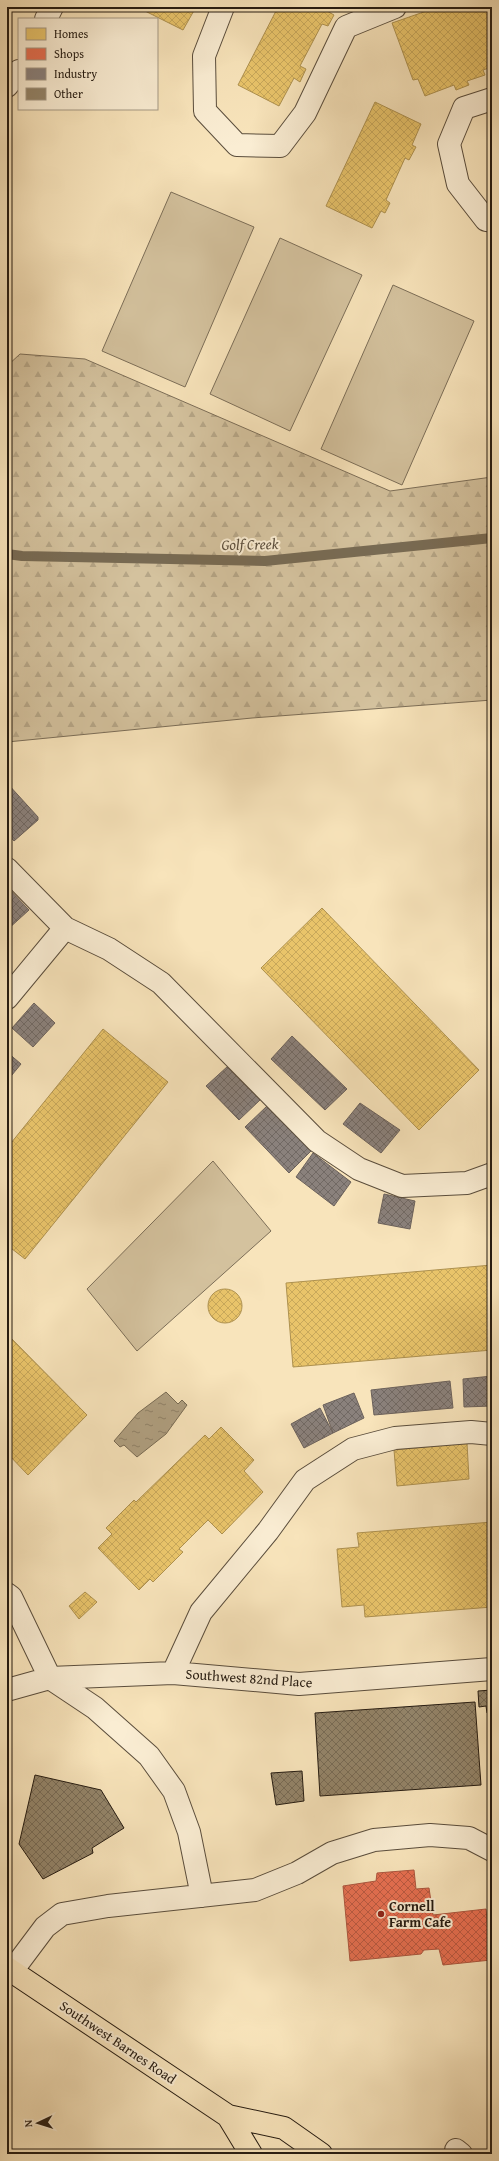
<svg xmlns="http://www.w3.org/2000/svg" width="499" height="2161" viewBox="0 0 499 2161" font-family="'Gentium Book Plus',serif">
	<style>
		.forest { fill: url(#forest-firs); stroke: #7c6e58 }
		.pitch { fill: #d4c29e; stroke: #7c6e58 }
		.water { fill: url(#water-ripples); stroke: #786b54 }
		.homes { fill: url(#homes-cross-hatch); stroke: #ae914f }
		.shops { fill: url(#shops-cross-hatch); stroke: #ad563e }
		.industry { fill: url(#industry-cross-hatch); stroke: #6c625c }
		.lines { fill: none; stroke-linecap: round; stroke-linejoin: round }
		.stream { stroke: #786b54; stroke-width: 10 }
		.building { fill: url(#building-cross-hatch); stroke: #251b11 }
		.minor-casing { stroke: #5a4d3c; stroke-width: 24 }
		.major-casing { stroke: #251b11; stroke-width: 24 }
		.minor { stroke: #faedd3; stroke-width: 22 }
		.major { stroke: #f8e4bb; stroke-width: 22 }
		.poi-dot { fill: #8f2418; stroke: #faedd3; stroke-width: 1.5 }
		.labels { text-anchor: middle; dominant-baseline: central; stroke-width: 4; stroke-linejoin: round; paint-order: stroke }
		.street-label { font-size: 14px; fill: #251b11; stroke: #faedd3 }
		.poi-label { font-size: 14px; font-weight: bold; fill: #251b11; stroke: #faedd3; text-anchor: start }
		.water-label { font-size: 15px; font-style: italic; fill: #5d503e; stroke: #faedd3 }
	</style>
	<defs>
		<pattern id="forest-firs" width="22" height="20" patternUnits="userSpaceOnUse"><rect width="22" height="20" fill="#d4c29e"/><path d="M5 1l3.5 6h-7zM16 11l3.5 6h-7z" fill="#b6a687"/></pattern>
		<pattern id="water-ripples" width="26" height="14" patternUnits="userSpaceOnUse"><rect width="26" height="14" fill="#b0a081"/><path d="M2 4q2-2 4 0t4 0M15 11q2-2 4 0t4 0" fill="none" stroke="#8f8268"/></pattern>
		<pattern id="homes-cross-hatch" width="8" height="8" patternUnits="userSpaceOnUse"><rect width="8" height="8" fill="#e9c46a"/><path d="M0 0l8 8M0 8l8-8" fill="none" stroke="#c8a85b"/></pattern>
		<pattern id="shops-cross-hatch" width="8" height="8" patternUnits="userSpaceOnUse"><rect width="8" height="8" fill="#e76f51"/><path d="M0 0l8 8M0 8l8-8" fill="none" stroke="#bb5a42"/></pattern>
		<pattern id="industry-cross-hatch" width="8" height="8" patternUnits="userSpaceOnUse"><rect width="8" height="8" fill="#8a817c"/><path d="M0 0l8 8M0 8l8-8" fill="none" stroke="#716964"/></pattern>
		<pattern id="building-cross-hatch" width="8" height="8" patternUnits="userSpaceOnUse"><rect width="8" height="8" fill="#938469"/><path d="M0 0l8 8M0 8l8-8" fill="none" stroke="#786b55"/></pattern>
	</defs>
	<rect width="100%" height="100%" fill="#f8e4bb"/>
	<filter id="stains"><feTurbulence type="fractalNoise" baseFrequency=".005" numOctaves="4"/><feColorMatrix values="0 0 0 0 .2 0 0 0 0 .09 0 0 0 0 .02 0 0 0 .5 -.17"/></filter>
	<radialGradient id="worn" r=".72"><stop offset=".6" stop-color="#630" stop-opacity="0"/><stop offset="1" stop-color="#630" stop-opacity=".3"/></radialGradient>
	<path class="forest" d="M20 354 85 359 390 491 492 477V700L252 718 7 742V366Z"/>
	<path class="pitch" d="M171 192 254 227 185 387 102 351Z
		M280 238 362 275 290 431 210 394Z
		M393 285 474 321 402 485 321 449Z
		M213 1161 271 1231 137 1351 87 1289Z"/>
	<path class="water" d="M166 1392 178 1404 182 1400 187 1405 166 1434 137 1457 124 1445 120 1447 114 1441 138 1413Z"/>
	<path class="homes" d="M142 7H196L183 30 141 9Z
		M278 7H329L327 11 334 15 328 26 322 24 300 66 306 69 300 82 294 78 279 106 238 85Z
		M438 7H492V67L483 70 485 75 467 81 469 85 456 90 454 85 425 96 418 79 413 80 392 23Z
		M375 102 421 124 412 145 416 147 409 160 405 158 386 200 390 203 385 213 381 211 372 228 326 206Z
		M322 908 479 1070 419 1130 261 968Z
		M103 1029 168 1082 25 1259 7 1245V1148Z
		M492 1265V1350L293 1367 286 1283Z
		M208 1306a17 17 0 1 1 34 0a17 17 0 1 1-34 0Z
		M7 1334 87 1415 28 1475 7 1453Z
		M221 1427 254 1460 244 1471 263 1492 222 1534 208 1520 179 1549 183 1552 153 1582 150 1579 139 1590 98 1548 112 1534 106 1528 134 1500 136 1502 205 1435 209 1439Z
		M467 1443 469 1479 397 1486 394 1450Z
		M492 1522V1607L365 1617 364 1605 342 1607 337 1549 359 1547 357 1533Z
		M85 1592 97 1602 79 1619 69 1606Z"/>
	<path class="shops" d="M414 1870 416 1889 429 1888 433 1915 486 1909 491 1960 443 1965 439 1949 424 1950 421 1954 350 1961 343 1886 376 1881 377 1873Z"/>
	<path class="industry" d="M7 783 38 817V820L14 841 7 833Z
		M7 887 29 910 7 930Z
		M34 1003 55 1023 33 1047 12 1028Z
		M292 1036 347 1089 325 1110 271 1059Z
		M7 1052 21 1064 7 1081Z
		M228 1066 260 1100 239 1120 206 1086Z
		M360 1103 400 1130 381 1153 343 1124Z
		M267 1106 311 1151 289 1173 245 1127Z
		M313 1153 351 1182 334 1206 296 1177Z
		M384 1194 415 1201 410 1229 378 1223Z
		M492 1376V1406L464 1407 463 1379Z
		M450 1381 453 1408 374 1415 371 1390Z
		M354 1393 364 1418 333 1433 323 1405Z
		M320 1408 333 1433 304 1448 291 1424Z"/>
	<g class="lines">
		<path class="stream" d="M7 554 22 556 265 561 492 538"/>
	</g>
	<path class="building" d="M492 1690V1713H487L486 1706 479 1707 478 1691Z
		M475 1702 481 1785 320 1796 315 1713Z
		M302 1771 304 1801 276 1805 271 1773Z
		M35 1775 101 1790 124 1828 92 1848 93 1853 43 1879 19 1844Z"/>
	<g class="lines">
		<g class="minor-casing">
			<path id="minor" d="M223 7 204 56 205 111 237 145 280 146 305 113 346 27 395 7
				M46 19 52 7
				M7 86 19 71
				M492 99 464 108 449 144 458 184 486 220 492 221
				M7 869 65 928
				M7 998 65 928 109 949 161 983 317 1141 359 1169 402 1186 467 1183 492 1174
				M7 1594 11 1597 50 1678 95 1708 149 1756 174 1791 189 1832 202 1896
				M173 1673 201 1612 268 1531 305 1480 353 1449 395 1438 471 1432 492 1434
				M7 1690 50 1678 173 1673 299 1684 492 1669
				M12 1971 45 1927 62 1914 108 1906 255 1890 297 1873 332 1853 374 1840 430 1835 469 1838 492 1850
				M456 2150 461 2154"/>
		</g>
		<g class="major-casing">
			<path id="major" d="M7 1968 228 2116 284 2128 321 2154
				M228 2116 251 2154"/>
		</g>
		<use href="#minor" class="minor"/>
		<use href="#major" class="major"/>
	</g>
	<circle class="poi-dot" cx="381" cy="1914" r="4"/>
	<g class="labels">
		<g class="street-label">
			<text transform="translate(249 1678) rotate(4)">Southwest 82nd Place</text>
			<text transform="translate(118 2042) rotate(34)">Southwest Barnes Road</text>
		</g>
		<g class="poi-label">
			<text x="389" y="1906">Cornell<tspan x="389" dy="16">Farm Cafe</tspan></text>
		</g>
		<g class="water-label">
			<text transform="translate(250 544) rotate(-1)">Golf Creek</text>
		</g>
	</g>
	<rect width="499" height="2161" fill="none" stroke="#f8e4bb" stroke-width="24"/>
	<rect x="8" y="8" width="483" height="2145" fill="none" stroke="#251b11" stroke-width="2"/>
	<rect x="12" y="12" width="475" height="2137" fill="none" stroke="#251b11"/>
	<rect x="18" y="18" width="140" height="92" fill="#faedd3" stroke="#a59985"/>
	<rect x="26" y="28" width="20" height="12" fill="#e9c46a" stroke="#a59985"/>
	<text x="54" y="38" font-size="12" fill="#251b11">Homes</text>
	<rect x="26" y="48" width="20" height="12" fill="#e76f51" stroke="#a59985"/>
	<text x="54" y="58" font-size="12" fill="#251b11">Shops</text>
	<rect x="26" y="68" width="20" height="12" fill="#8a817c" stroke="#a59985"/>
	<text x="54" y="78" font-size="12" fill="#251b11">Industry</text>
	<rect x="26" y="88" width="20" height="12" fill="#938469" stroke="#a59985"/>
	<text x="54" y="98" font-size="12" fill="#251b11">Other</text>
	<g transform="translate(38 2123) rotate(266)" stroke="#faedd3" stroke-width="3" paint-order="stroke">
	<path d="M0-3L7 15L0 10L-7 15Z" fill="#251b11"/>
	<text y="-6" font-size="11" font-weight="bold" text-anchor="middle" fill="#251b11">N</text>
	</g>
	<rect width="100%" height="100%" filter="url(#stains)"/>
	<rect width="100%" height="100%" fill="url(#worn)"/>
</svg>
